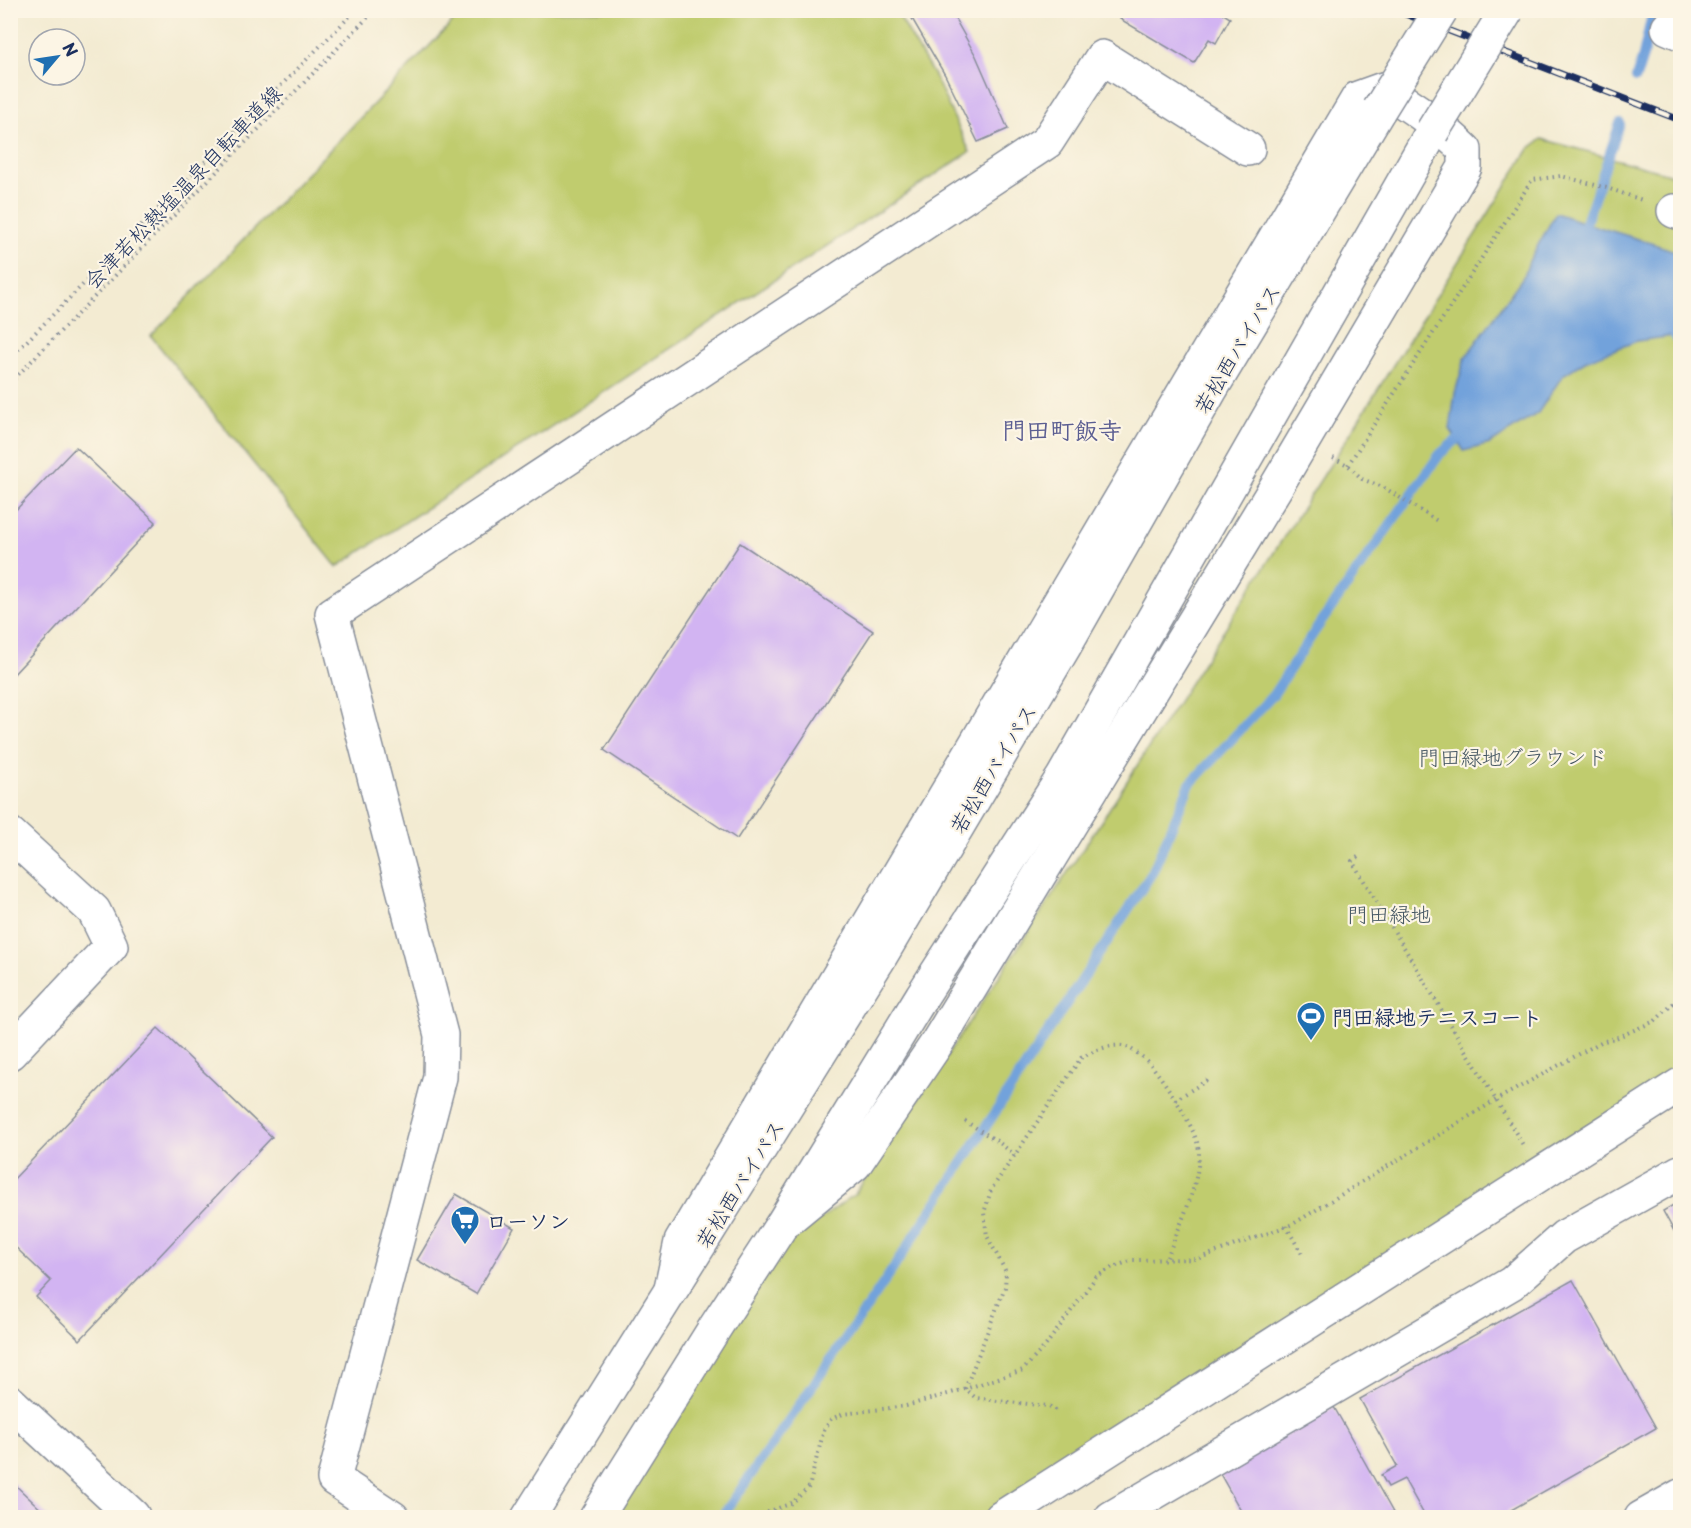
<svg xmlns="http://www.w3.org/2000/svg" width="1691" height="1528" viewBox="0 0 1691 1528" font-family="'Playpen Sans','Klee One',sans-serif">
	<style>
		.green { fill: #c0cc6e; stroke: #6e7e66; stroke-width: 1.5 }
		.water { fill: #72a2db; stroke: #46689c; stroke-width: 1.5 }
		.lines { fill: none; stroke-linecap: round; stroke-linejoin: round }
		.stream { stroke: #72a2db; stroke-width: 10 }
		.building { fill: #d2b4f2 }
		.minor-casing { stroke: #878d98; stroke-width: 36 }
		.highway-casing { stroke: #878d98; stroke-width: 36 }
		.path { stroke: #878d98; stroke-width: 4; stroke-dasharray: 1.5 4.5; stroke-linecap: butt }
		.minor { stroke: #fff; stroke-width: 33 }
		.highway { stroke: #fff; stroke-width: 33 }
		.rail-casing { stroke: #1b2f5e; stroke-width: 7 }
		.rail { stroke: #fcf5e5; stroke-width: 4.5; stroke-dasharray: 14; stroke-linecap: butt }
		.highway-bridge-casing { stroke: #878d98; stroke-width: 36; stroke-linecap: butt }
		.highway-bridge { stroke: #fff; stroke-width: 33 }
		.labels { text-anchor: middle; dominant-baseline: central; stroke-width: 4.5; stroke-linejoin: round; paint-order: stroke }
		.street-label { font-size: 21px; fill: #1b2f5e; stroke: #fcf5e5 }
		.park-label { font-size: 21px; fill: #445662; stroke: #fcf5e5 }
		.poi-label { font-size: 21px; font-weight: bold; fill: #1b2f5e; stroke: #fcf5e5; text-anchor: start }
		.quarter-label { font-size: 24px; font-weight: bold; fill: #5b5e92; stroke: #fcf5e5 }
	</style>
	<rect width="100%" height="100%" fill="#fcf5e5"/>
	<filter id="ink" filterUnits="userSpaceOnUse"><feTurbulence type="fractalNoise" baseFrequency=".0167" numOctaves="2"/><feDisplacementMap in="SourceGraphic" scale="12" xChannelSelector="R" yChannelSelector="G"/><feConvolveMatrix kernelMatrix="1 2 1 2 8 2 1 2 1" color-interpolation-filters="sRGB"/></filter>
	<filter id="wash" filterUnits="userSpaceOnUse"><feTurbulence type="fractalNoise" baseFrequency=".008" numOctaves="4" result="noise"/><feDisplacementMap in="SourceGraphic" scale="24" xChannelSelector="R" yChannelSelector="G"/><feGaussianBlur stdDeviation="1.35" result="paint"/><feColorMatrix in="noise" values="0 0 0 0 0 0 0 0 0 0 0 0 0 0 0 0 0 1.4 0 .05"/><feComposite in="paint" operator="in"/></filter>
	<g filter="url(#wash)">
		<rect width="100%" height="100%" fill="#f3ebd2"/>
		<path class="green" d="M463 11H896L936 79 970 152 337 567 151 336Z
			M1542 139 1680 177V1074L985 1517 610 1518 784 1245 855 1194 899 1128 1104 817 1341 448 1529 149Z"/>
		<path class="water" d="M1556 213C1597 228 1640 238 1680 253V335L1637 341 1585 361 1563 375 1538 413 1490 444 1464 451 1450 429 1455 393 1465 358 1525 274 1529 261Z"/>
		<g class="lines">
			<path class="stream" d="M1636 78 1643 56 1653 10
				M1581 237 1620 123
				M1667 324 1680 343
				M721 1518 879 1290 1152 873 1190 784 1273 695 1315 631 1440 454 1467 431"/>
		</g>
		<g id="blocks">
			<path class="building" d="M907 10H950L976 56 1008 129 978 142 945 75Z
				M1125 10H1217L1230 18 1216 43 1209 39 1194 63 1120 19Z
				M76 447 156 522 10 678V516Z
				M740 543 873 631 737 839 604 750Z
				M158 1028 272 1137 80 1340 36 1297 51 1281 10 1242V1183Z
				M456 1194 514 1228 476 1294 417 1260Z
				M1680 1201V1242L1663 1211Z
				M1573 1280 1656 1428 1497 1518H1426L1404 1479 1388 1487 1381 1475 1397 1466 1360 1399Z
				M1334 1407 1396 1518H1245L1219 1472Z
				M10 1480 50 1518H10Z"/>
		</g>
	</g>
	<g filter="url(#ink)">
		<use href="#blocks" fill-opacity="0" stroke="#878d98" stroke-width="1.5"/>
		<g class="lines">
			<g class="minor-casing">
				<path id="minor" d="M1668 28 1680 33
					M1674 211 1680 213
					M10 834 94 911 111 946 10 1053
					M671 1289 681 1242 1358 98 1383 89C1413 107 1440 125 1465 150V167L1276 487 935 1046 855 1164 787 1220
					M10 1402 133 1516 131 1518
					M393 1518 334 1479 440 1077 441 1035 332 614 1047 142 1102 57 1248 149
					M1001 1518 1680 1085
					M1111 1518 1512 1283 1564 1237 1680 1172
					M1641 1518 1680 1496"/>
			</g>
			<g class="highway-casing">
				<path id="highway" d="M528 1518 877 962 1064 647 1210 391 1379 110
					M596 1518 716 1326 783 1223 922 996 1063 777 1432 132"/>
			</g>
			<path class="path" d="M10 358 356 10
				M10 383 375 10
				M1333 458 1348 465 1362 479 1383 487 1439 522
				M1348 465 1532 180 1561 176 1607 188 1642 200
				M1358 857 1352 861 1523 1145
				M1175 1100 1209 1079
				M965 1121 997 1141 1015 1155
				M1286 1226 1302 1254
				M1056 1410 1049 1406 998 1401 976 1398 965 1389 1005 1287 1006 1272 987 1236 984 1213 991 1190 1081 1058C1094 1051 1114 1041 1129 1048 1136 1052 1146 1059 1151 1065 1165 1082 1200 1133 1199 1154 1198 1190 1179 1226 1166 1260
				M757 1518 770 1511 792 1503 809 1487 824 1430 831 1419 843 1414 906 1406 965 1389 1023 1370 1046 1345 1096 1277 1111 1268 1133 1260 1197 1259 1293 1224 1496 1100 1601 1042 1618 1037 1655 1021 1680 997"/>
			<use href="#minor" class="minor"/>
			<use href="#highway" class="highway"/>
			<g class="rail-casing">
				<path id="rail" d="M1395 10 1680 120"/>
			</g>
			<use href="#rail" class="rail"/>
			<g class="highway-bridge-casing">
				<path id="highway-bridge" d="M1379 110 1441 10
					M1432 132 1507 10"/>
			</g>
			<use href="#highway-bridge" class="highway-bridge"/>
		</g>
	</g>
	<defs>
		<g id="stadium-pin" transform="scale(1.5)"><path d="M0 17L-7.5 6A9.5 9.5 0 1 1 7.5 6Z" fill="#1f6fb2" stroke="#fcf5e5"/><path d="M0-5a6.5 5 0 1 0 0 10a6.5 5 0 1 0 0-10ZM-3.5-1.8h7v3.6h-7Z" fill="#fff"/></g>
		<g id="supermarket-pin" transform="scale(1.5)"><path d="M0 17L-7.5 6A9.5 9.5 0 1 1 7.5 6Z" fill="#1f6fb2" stroke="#fcf5e5"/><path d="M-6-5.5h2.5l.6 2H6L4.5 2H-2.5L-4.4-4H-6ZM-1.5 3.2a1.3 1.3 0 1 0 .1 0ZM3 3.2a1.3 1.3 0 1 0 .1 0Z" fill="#fff"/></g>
	</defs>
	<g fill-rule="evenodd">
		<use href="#stadium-pin" x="1311" y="1016"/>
		<use href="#supermarket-pin" x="465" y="1220"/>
	</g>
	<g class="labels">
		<g class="street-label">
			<text transform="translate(182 186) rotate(-46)">会津若松熱塩温泉自転車道線</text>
			<text transform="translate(1236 348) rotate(-59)">若松西バイパス</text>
			<text transform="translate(992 768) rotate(-59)">若松西バイパス</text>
			<text transform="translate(739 1183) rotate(-58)">若松西バイパス</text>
		</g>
		<g class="park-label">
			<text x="1513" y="756">門田緑地グラウンド</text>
			<text x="1389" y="913">門田緑地</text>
		</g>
		<g class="poi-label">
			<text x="1332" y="1016">門田緑地テニスコート</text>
			<text x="486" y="1220">ローソン</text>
		</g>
		<g class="quarter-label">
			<text x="1062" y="429">門田町飯寺</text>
		</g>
	</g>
	<rect width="1691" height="1528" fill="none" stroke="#fcf5e5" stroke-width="36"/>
	<g transform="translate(57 57) rotate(61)"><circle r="28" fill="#fcf5e5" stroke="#a2a6af" stroke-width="1.5"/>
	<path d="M0-4.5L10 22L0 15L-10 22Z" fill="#1f6fb2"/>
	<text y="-9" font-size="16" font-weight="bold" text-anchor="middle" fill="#1b2f5e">N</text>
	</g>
</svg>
